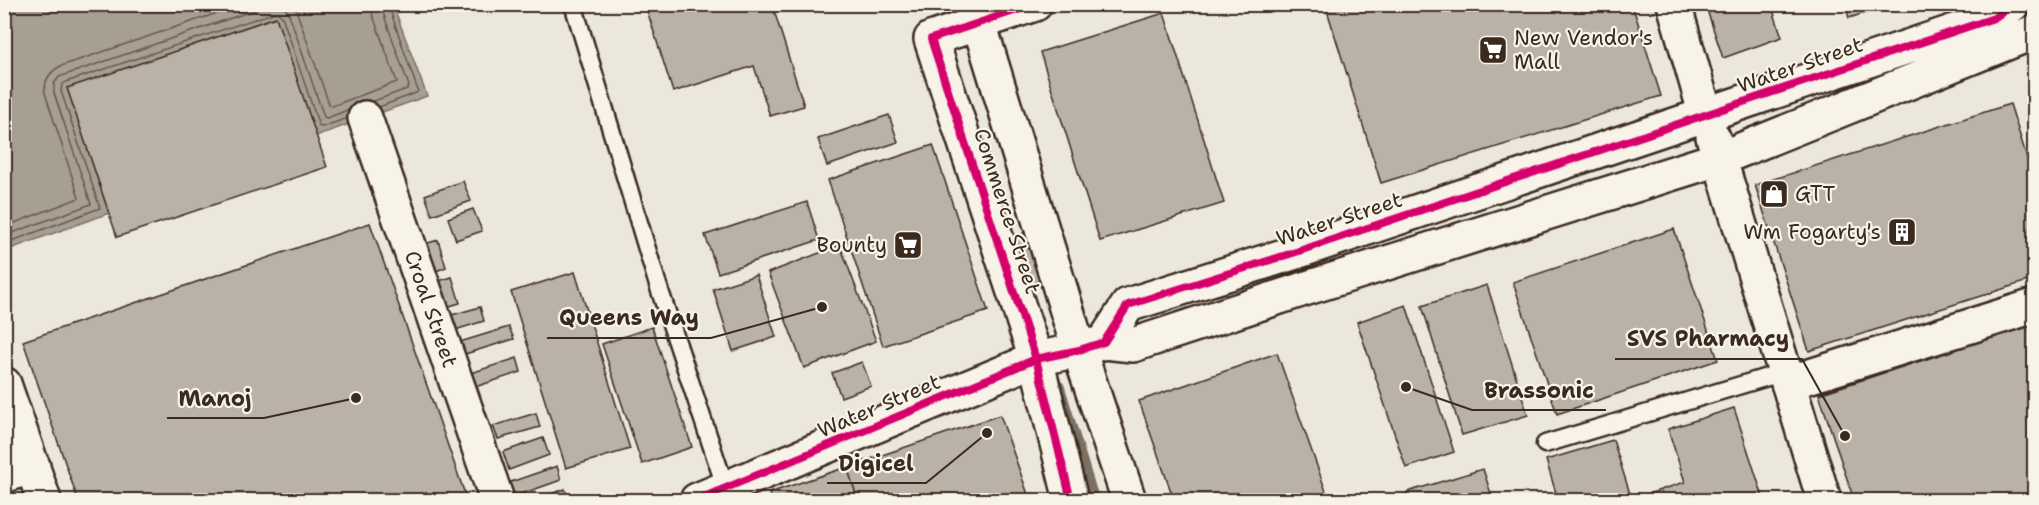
<svg xmlns="http://www.w3.org/2000/svg" width="2039" height="505" viewBox="0 0 2039 505" font-family="'Shantell Sans',sans-serif">
	<style>
		.water { fill: #a89f93; stroke: #7c7064; stroke-width: 1.5 }
		.lines { fill: none; stroke-linecap: round; stroke-linejoin: round }
		.shore { stroke: #67594d; stroke-width: 1.5 }
		.stream { stroke: #7c7064; stroke-width: 9 }
		.building { fill: #bab2a7; stroke: #3b2a1e; stroke-width: 1.5 }
		.lane-casing { stroke: #3b2a1e; stroke-width: 21 }
		.street-casing { stroke: #3b2a1e; stroke-width: 38 }
		.secondary-casing { stroke: #3b2a1e; stroke-width: 38 }
		.lane { stroke: #f7f3e8; stroke-width: 16 }
		.street { stroke: #f7f3e8; stroke-width: 33 }
		.secondary { stroke: #f7f3e8; stroke-width: 33 }
		.cycleway-casing { stroke: #f7f3e8; stroke-width: 11 }
		.cycleway { stroke: #d6006c; stroke-width: 8 }
		.labels { text-anchor: middle; dominant-baseline: central; stroke-width: 4.5; stroke-linejoin: round; paint-order: stroke }
		.poi-label { font-size: 21px; fill: #3b2a1e; stroke: #f7f3e8; text-anchor: start }
		.street-label { font-size: 21px; fill: #3b2a1e; stroke: #f7f3e8 }
		.leader { fill: none; stroke: #3b2a1e; stroke-width: 2 }
		.callout-dot { fill: #3b2a1e; stroke: #f7f3e8; stroke-width: 2 }
		.callout-label { font-size: 22px; text-anchor: middle; font-weight: bold; fill: #3b2a1e; stroke: #f7f3e8; stroke-width: 4.5; stroke-linejoin: round; paint-order: stroke }
	</style>
	<rect width="100%" height="100%" fill="#ece7dc"/>
	<filter id="ink" filterUnits="userSpaceOnUse"><feTurbulence type="fractalNoise" baseFrequency=".0167" numOctaves="2"/><feDisplacementMap in="SourceGraphic" scale="12" xChannelSelector="R" yChannelSelector="G"/><feConvolveMatrix kernelMatrix="1 2 1 2 8 2 1 2 1" color-interpolation-filters="sRGB"/></filter>
	<g filter="url(#ink)">
		<path class="water" d="M5 5H393L427 96 316 136 67 88 109 213 5 251Z"/>
		<g class="lines">
			<path class="shore" d="M278 4 285 8 289 14 324 117 327 118 350 109
				M294 4 329 104 332 106 397 82 372 13 371 4
				M371 102 407 89 409 86 380 4
				M379 107 416 93 418 91 388 4
				M4 227 79 198 45 93C44 81 49 72 61 66L244 4
				M4 236 91 204 54 93V84L59 77 272 4
				M4 244 100 208 61 91 62 85 66 82 276 12 282 16 319 126 322 127 348 118"/>
			<path class="stream" d="M1060 386 1095 500"/>
		</g>
		<path class="building" d="M645 4H772L804 106 770 116 754 66 673 92Z
			M1325 4H1632L1661 96 1381 183Z
			M1705 4H1771L1782 37 1723 58Z
			M1845 4H1894L1849 18Z
			M1164 13 1224 203 1100 241 1040 52Z
			M276 17 327 167 117 237 67 88Z
			M2010 104 2034 180V279L1809 351 1755 185Z
			M889 115 898 142 827 166 818 139Z
			M933 145 988 311 883 346 828 180Z
			M463 181 471 201 432 215 425 195Z
			M807 202 819 240 718 273 705 235Z
			M473 209 482 231 456 240 448 218Z
			M370 223 467 500H78L23 341Z
			M1036 229 1052 277 1029 285 1013 237Z
			M1674 229 1718 360 1557 414 1513 282Z
			M438 240 446 267 434 272 425 244Z
			M840 245 876 341 804 368 768 273Z
			M575 272 630 449 566 468 511 292Z
			M756 275 776 337 733 351 713 289Z
			M452 277 460 303 446 307 439 281Z
			M1487 285 1528 415 1462 435 1422 306Z
			M1406 305 1454 452 1406 468 1357 322Z
			M480 307 484 321 452 331 448 316Z
			M2034 324V500H1854L1819 394Z
			M509 327 514 339 465 354 460 342Z
			M652 327 692 447 642 464 602 344Z
			M1277 353 1328 497 1319 500H1174L1139 401Z
			M517 358 521 372 475 387 471 373Z
			M862 362 871 386 841 397 832 373Z
			M1734 408 1764 500H1650L1648 494 1685 482 1668 429Z
			M536 413 540 427 498 439 493 426Z
			M1000 415 1030 500H858L847 467Z
			M543 438 549 455 509 470 503 452Z
			M1613 440 1632 500H1558L1546 460Z
			M557 466 561 480 513 497 508 483Z
			M847 467 858 500H771L769 493Z
			M1483 469 1493 500H1409L1407 492Z
			M565 489 569 500H534Z"/>
		<g class="lines">
			<g class="lane-casing">
				<path id="lane" d="M573 4 657 282 726 489
					M1545 444 1784 372"/>
			</g>
			<g class="street-casing">
				<path id="street" d="M1035 4 931 39 1036 359 1071 500
					M1674 4 1706 116
					M979 23 1079 350 1129 500
					M365 118 497 500
					M1788 383 2034 306"/>
			</g>
			<g class="secondary-casing">
				<path id="secondary" d="M1713 137 1824 500
					M1104 342 1133 345 1304 289 1721 158 2034 32
					M4 384 44 500
					M4 476 33 466
					M697 500 1036 359 1079 350 1104 342 1128 305 1296 252 1994 18 2013 4"/>
			</g>
			<use href="#lane" class="lane"/>
			<use href="#street" class="street"/>
			<use href="#secondary" class="secondary"/>
			<g class="cycleway-casing">
				<path id="cycleway" d="M1035 4 931 39 1036 359 1071 500
					M697 500 1036 359 1079 350 1104 342 1128 305 1296 252 1994 18 2013 4"/>
			</g>
			<use href="#cycleway" class="cycleway"/>
		</g>
	</g>
	<defs>
		<g id="supermarket-square" transform="scale(1.5)"><rect x="-9" y="-9" width="18" height="18" rx="4" fill="#3b2a1e" stroke="#f7f3e8"/><path d="M-6-5.5h2.5l.6 2H6L4.5 2H-2.5L-4.4-4H-6ZM-1.5 3.2a1.3 1.3 0 1 0 .1 0ZM3 3.2a1.3 1.3 0 1 0 .1 0Z" fill="#fff"/></g>
		<g id="shop-square" transform="scale(1.5)"><rect x="-9" y="-9" width="18" height="18" rx="4" fill="#3b2a1e" stroke="#f7f3e8"/><path d="M-5-2.5h2.3a2.7 3.5 0 0 1 5.4 0H5L5.5 6h-11ZM-1.5-2.5h3a1.5 2.3 0 0 0-3 0Z" fill="#fff"/></g>
		<g id="building-square" transform="scale(1.5)"><rect x="-9" y="-9" width="18" height="18" rx="4" fill="#3b2a1e" stroke="#f7f3e8"/><path d="M-4-6H4V6H1V3H-1V6H-4ZM-2.5-4.3h1.7v1.8h-1.7ZM.8-4.3h1.7v1.8H.8ZM-2.5-1h1.7V.8h-1.7ZM.8-1h1.7V.8H.8Z" fill="#fff"/></g>
	</defs>
	<g fill-rule="evenodd">
		<use href="#supermarket-square" x="1493" y="50"/>
		<use href="#shop-square" x="1774" y="194"/>
		<use href="#building-square" x="1902" y="232"/>
		<use href="#supermarket-square" x="908" y="245"/>
	</g>
	<g class="labels">
		<g class="poi-label">
			<text x="1514" y="38">New Vendor's<tspan x="1514" dy="24">Mall</tspan></text>
			<text x="1795" y="194">GTT</text>
			<text x="1881" y="232" text-anchor="end">Wm Fogarty's</text>
			<text x="887" y="245" text-anchor="end">Bounty</text>
		</g>
		<g class="street-label">
			<text transform="translate(1800 65) rotate(-19)">Water Street</text>
			<text transform="translate(1007 211) rotate(72)">Commerce Street</text>
			<text transform="translate(1339 219) rotate(-18)">Water Street</text>
			<text transform="translate(431 309) rotate(71)">Croal Street</text>
			<text transform="translate(879 406) rotate(-23)">Water Street</text>
		</g>
	</g>
	<path class="leader" d="M822 307L711 338H547M1845 436L1802 359H1615M1406 387L1472 410H1606M356 398L264 418H167M987 433L926 483H827"/>
	<g class="callout-dot">
		<circle cx="822" cy="307" r="6"/>
		<circle cx="1845" cy="436" r="6"/>
		<circle cx="1406" cy="387" r="6"/>
		<circle cx="356" cy="398" r="6"/>
		<circle cx="987" cy="433" r="6"/>
	</g>
	<g class="callout-label">
		<text x="629" y="325">Queens Way</text>
		<text x="1708" y="346">SVS Pharmacy</text>
		<text x="1539" y="398">Brassonic</text>
		<text x="215" y="406">Manoj</text>
		<text x="876" y="471">Digicel</text>
	</g>
	<rect width="2039" height="505" fill="none" stroke="#f7f3e8" stroke-width="24"/>
	<rect x="12" y="12" width="2015" height="481" fill="none" stroke="#3b2a1e" stroke-width="2" filter="url(#ink)"/>
</svg>
